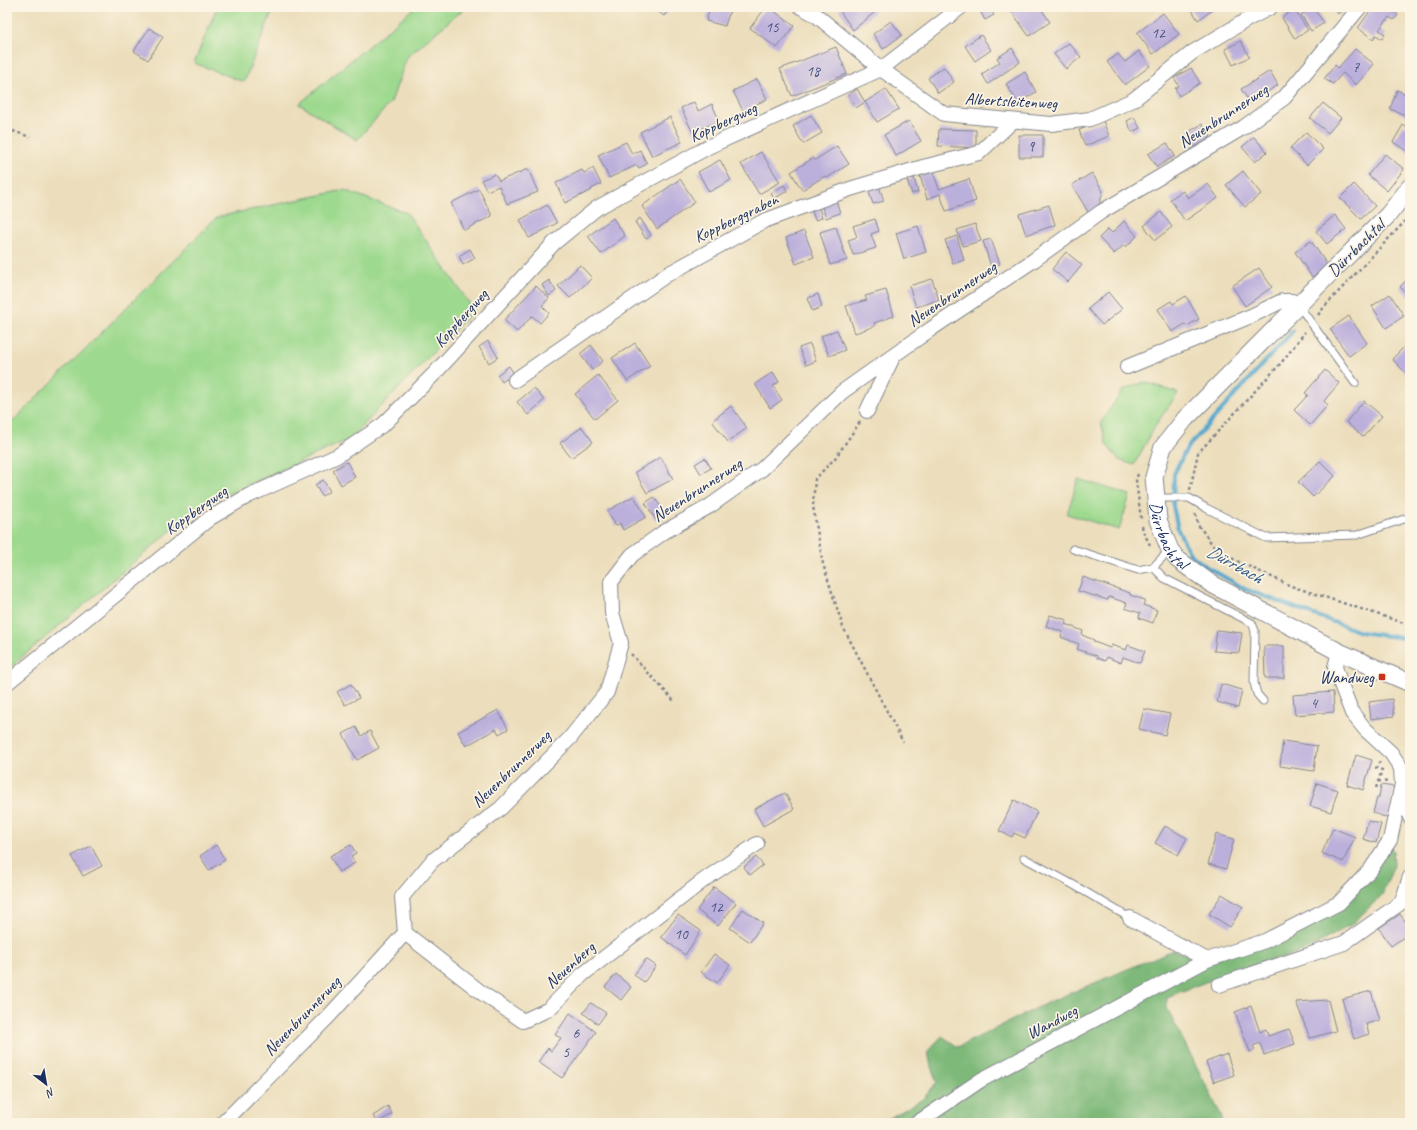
<svg xmlns="http://www.w3.org/2000/svg" width="1417" height="1130" viewBox="0 0 1417 1130" font-family="Caveat,sans-serif">
	<style>
		.green { fill: #9dd98e; stroke: #5c8476 }
		.forest { fill: #7eb979; stroke: #4c746c }
		.lines { fill: none; stroke-linecap: round; stroke-linejoin: round }
		.stream { stroke: #53a7ce; stroke-width: 4 }
		.building { fill: #bbafdc }
		.service-casing { stroke: #84868d; stroke-width: 9 }
		.minor-casing { stroke: #84868d; stroke-width: 16 }
		.tertiary-casing { stroke: #84868d; stroke-width: 19 }
		.path { stroke: #84868d; stroke-width: 2.5; stroke-dasharray: 3 3; stroke-linecap: butt }
		.service { stroke: #fff; stroke-width: 7 }
		.minor { stroke: #fff; stroke-width: 14 }
		.tertiary { stroke: #fff; stroke-width: 17 }
		.poi-dot { fill: #c8321e; stroke: #fcf5e5; stroke-width: 1.5 }
		.labels { text-anchor: middle; dominant-baseline: central; stroke-width: 3.5; stroke-linejoin: round; paint-order: stroke }
		.number-label { font-size: 15px; fill: #434f7e }
		.street-label { font-size: 17px; fill: #1b2f5e; stroke: #fcf5e5 }
		.poi-label { font-size: 17px; fill: #1b2f5e; stroke: #fcf5e5; text-anchor: end }
		.water-label { font-size: 18px; font-style: italic; fill: #2f5985; stroke: #fcf5e5 }
	</style>
	<rect width="100%" height="100%" fill="#fcf5e5"/>
	<filter id="ink" filterUnits="userSpaceOnUse"><feTurbulence type="fractalNoise" baseFrequency=".025" numOctaves="2"/><feDisplacementMap in="SourceGraphic" scale="8" xChannelSelector="R" yChannelSelector="G"/><feConvolveMatrix kernelMatrix="1 2 1 2 8 2 1 2 1" color-interpolation-filters="sRGB"/></filter>
	<filter id="wash" filterUnits="userSpaceOnUse"><feTurbulence type="fractalNoise" baseFrequency=".012" numOctaves="4" result="noise"/><feDisplacementMap in="SourceGraphic" scale="16" xChannelSelector="R" yChannelSelector="G"/><feGaussianBlur stdDeviation="0.9" result="paint"/><feColorMatrix in="noise" values="0 0 0 0 0 0 0 0 0 0 0 0 0 0 0 0 0 1.4 0 .05"/><feComposite in="paint" operator="in"/></filter>
	<g filter="url(#wash)">
		<rect width="100%" height="100%" fill="#ecdebc"/>
		<path class="green" d="M217 7H274L244 82 194 63Z
			M415 7H437L438 8 440 7H466L407 57 391 102 357 140 299 104Z
			M344 190 407 213 474 310 350 439 199 507 7 670V427L217 217Z
			M1145 382 1178 393 1157 423 1134 465 1119 460 1106 444 1101 422 1123 390Z
			M1078 479 1130 495 1119 530 1067 514Z"/>
		<path class="forest" d="M1389 847 1393 850 1394 865 1382 895 1351 925 1306 950 1264 964 1234 971 1167 997V1008L1222 1117V1123H881L923 1099 937 1082 931 1067 928 1051 942 1036 958 1047 1049 1002 1173 950 1193 957 1298 931Z"/>
		<g class="lines">
			<path class="stream" d="M1293 331 1187 448 1174 474 1173 506 1178 530 1190 554 1207 567 1245 589 1360 632 1410 639"/>
		</g>
		<g id="blocks">
			<path class="building" d="M652 7H671L664 16Z
				M710 7H731L725 26 706 21Z
				M766 7H769L794 26 777 48 750 28Z
				M843 7H871L875 12 853 30 839 10Z
				M978 7H989L994 15 985 20Z
				M1011 7H1040L1050 22 1029 36 1009 8Z
				M1190 7H1217L1198 20Z
				M1313 7 1324 23 1311 31 1301 15Z
				M1333 7H1347L1338 14Z
				M1373 7H1396L1393 11 1398 15 1394 20 1389 17 1379 30 1385 34 1382 39 1376 35 1373 39 1358 28Z
				M1294 9 1308 30 1295 39 1282 18Z
				M1163 13 1179 34 1153 54 1137 33Z
				M891 21 902 35 883 49 873 34Z
				M149 28 163 37 148 60 134 51Z
				M981 35 991 50 975 61 965 46Z
				M1241 41 1249 57 1233 65 1225 49Z
				M1069 43 1081 57 1066 69 1054 54Z
				M836 47 847 74 792 96 780 69Z
				M1012 48 1020 62 988 84 982 74 1000 62 997 58Z
				M1355 49 1374 64 1356 85 1343 73 1333 84 1324 79 1335 65 1338 68Z
				M1139 51 1150 66 1125 85 1107 62 1118 54 1125 62Z
				M1409 62H1410V76H1407Z
				M944 67 954 82 938 93 928 78Z
				M1191 68 1200 83 1179 96 1175 88 1179 86 1174 78Z
				M1270 71 1278 85 1250 103 1241 89Z
				M1025 72 1036 92 1018 103 1006 84Z
				M757 79 767 99 743 111 733 91Z
				M857 89 865 102 856 108 848 95Z
				M886 89 899 109 877 122 865 102Z
				M1397 90 1410 96V110L1408 116 1390 109Z
				M694 102 698 111 712 104 719 120 693 133 681 108Z
				M1323 103 1341 118 1328 133 1310 118Z
				M811 115 822 133 803 144 793 126Z
				M670 117 682 142 652 156 640 132Z
				M1134 117 1140 128 1132 132 1127 121Z
				M909 121 921 141 896 156 884 135Z
				M1103 121 1109 136 1085 146 1079 130Z
				M1202 124 1211 137 1195 147 1187 133Z
				M1403 125 1410 130V153L1393 142Z
				M939 129 976 130V148L938 146Z
				M1306 132 1323 149 1307 165 1290 148Z
				M1019 135H1043V157H1019Z
				M1254 137 1267 152 1255 162 1242 147Z
				M626 142 632 154 640 150 647 164 639 168 637 165 609 178 598 155Z
				M1167 143 1175 156 1157 167 1148 154Z
				M837 146 849 164 827 178 825 176 802 190 791 172 813 158 815 160Z
				M761 152 780 182 759 194 741 164Z
				M1385 154 1404 169 1387 191 1368 175Z
				M720 160 731 180 709 192 698 172Z
				M593 168 601 184 591 189 592 190 565 203 556 183 582 170 584 173Z
				M528 169 538 192 507 204 499 186 487 191 481 180 495 174 499 181Z
				M1243 171 1261 194 1245 207 1226 185Z
				M933 172 939 189 969 179 976 201 946 211 940 194 927 199 920 176Z
				M1092 173 1103 191 1099 206 1088 212 1072 185Z
				M914 178 918 192 912 194 907 180Z
				M680 179 695 202 657 229 642 206Z
				M1208 184 1218 198 1185 221 1170 199 1183 191 1188 198Z
				M1354 184 1375 206 1361 219 1340 198Z
				M784 185 787 191 774 199 771 193Z
				M879 186 884 201 873 204 868 189Z
				M479 189 492 216 464 230 451 203Z
				M836 200 840 213 826 218 821 204Z
				M547 205 557 223 529 238 520 220Z
				M1049 205 1055 225 1026 235 1019 214Z
				M818 206 822 218 815 220 811 208Z
				M1161 212 1172 227 1155 240 1144 226Z
				M1335 215 1346 229 1327 244 1316 231Z
				M613 218 625 236 601 254 588 236Z
				M640 218 651 235 646 239 635 222Z
				M875 219 879 231 871 234 876 248 853 255 848 240 857 237 853 226Z
				M1124 221 1137 236 1126 247 1124 245 1114 254 1099 238 1108 229 1112 233Z
				M975 224 981 241 963 246 957 230Z
				M918 226 926 252 904 259 896 233Z
				M836 227 847 260 830 265 820 232Z
				M804 231 814 257 796 264 786 238Z
				M957 236 964 260 953 264 945 240Z
				M991 239 1000 264 991 267 983 241Z
				M1311 241 1328 266 1312 277 1295 252Z
				M470 249 475 258 463 265 459 256Z
				M1066 252 1082 265 1068 282 1052 269Z
				M580 265 592 278 570 298 558 286Z
				M1259 268 1272 287 1245 306 1232 286Z
				M1410 276V297L1400 287Z
				M932 279 939 300 916 307 909 286Z
				M549 280 556 291 549 296 542 285Z
				M536 286 549 298 542 306 549 313 540 323 532 316 517 332 504 320Z
				M886 290 894 316 874 323 875 326 855 333 846 306 867 300 865 296Z
				M1108 292 1122 309 1102 325 1088 309Z
				M818 294 822 307 812 311 808 298Z
				M1390 294 1404 316 1386 328 1372 306Z
				M1186 296 1199 319 1187 326 1185 324 1172 332 1158 309 1171 301 1173 304Z
				M1349 316 1367 343 1349 356 1330 329Z
				M837 330 845 350 829 356 821 336Z
				M488 341 498 357 489 363 479 347Z
				M1410 341V377L1392 359Z
				M635 343 650 366 627 381 612 358Z
				M810 344 816 361 806 365 799 348Z
				M591 345 603 361 592 370 580 354Z
				M509 366 514 374 502 382 497 375Z
				M1325 370 1339 383 1324 401 1328 405 1310 425 1294 410 1308 395 1305 393Z
				M773 372 779 382 773 386 782 400 770 408 755 384Z
				M598 375 618 400 595 419 575 394Z
				M534 388 544 400 528 415 517 402Z
				M1364 401 1382 416 1363 437 1346 422Z
				M731 406 747 428 728 442 712 421Z
				M582 427 593 442 571 458 560 443Z
				M661 457 673 479 647 493 635 472Z
				M705 458 711 468 701 474 695 464Z
				M1320 461 1335 476 1313 497 1298 482Z
				M347 462 355 477 341 485 333 470Z
				M323 480 330 491 322 496 315 485Z
				M634 496 646 517 623 530 620 523 616 526 607 511Z
				M654 497 666 514 656 520 645 503Z
				M1083 577 1130 593V595L1145 600 1143 605 1157 610 1153 623 1139 618 1140 613 1125 608 1127 603 1109 597 1108 600 1078 591Z
				M1050 615 1067 620 1065 624 1083 631 1082 635 1094 640V642L1110 648 1111 645 1126 650 1128 645 1145 651 1140 663 1123 657 1121 663 1107 657 1105 661 1097 658V656L1077 649 1079 644 1061 637 1063 632 1046 626Z
				M1217 630 1242 633 1239 653 1214 651Z
				M1264 646H1284V678H1265Z
				M351 684 359 698 345 705 337 692Z
				M1221 684 1242 690 1238 708 1217 702Z
				M1333 692 1334 712 1295 715 1293 695Z
				M1392 699 1394 716 1371 719 1369 702Z
				M1144 709 1170 714 1165 735 1139 729Z
				M498 710 508 729 499 734 496 729 466 746 458 732Z
				M356 727 361 736 370 731 379 748 357 760 343 734Z
				M1283 741 1317 746 1314 771 1280 766Z
				M1356 755 1372 760 1363 790 1347 785Z
				M1317 783 1338 790 1331 812 1310 806Z
				M1381 785 1395 787 1388 818 1373 813 1377 798H1379Z
				M785 793 794 809 763 826 754 809Z
				M1014 800 1037 812 1025 838 1014 833 1012 837 999 831Z
				M1368 821 1381 824 1376 843 1363 839Z
				M1165 826 1187 838 1178 855 1155 843Z
				M1333 828 1355 837 1343 862 1322 853Z
				M1216 834 1234 839 1226 869 1208 864Z
				M216 845 225 860 209 870 200 856Z
				M351 845 356 853 351 856 355 863 339 872 330 856Z
				M91 846 102 866 83 876 72 856Z
				M756 857 763 865 750 875 744 867Z
				M714 887 736 903 718 926 697 910Z
				M1222 894 1243 907 1230 927 1209 914Z
				M743 909 763 923 750 942 730 928Z
				M1400 914 1410 928V933L1391 946 1379 928Z
				M678 915 701 931 685 955 661 937Z
				M714 954 730 965 717 983 701 972Z
				M646 959 656 966 644 982 634 975Z
				M616 974 631 987 621 1000 605 987Z
				M1371 991 1380 1020 1366 1024 1369 1034 1354 1039 1342 999Z
				M1328 1000 1336 1031 1310 1038 1296 1002Z
				M591 1003 606 1013 598 1024 583 1013Z
				M1251 1006 1260 1032 1266 1029 1268 1036 1289 1029 1295 1044 1264 1055 1260 1043 1253 1046 1255 1050 1250 1052 1235 1012Z
				M570 1013 596 1032 562 1078 538 1062 548 1048 551 1051 561 1038 555 1035Z
				M1227 1054 1234 1075 1214 1082 1206 1062Z
				M388 1106 392 1114 377 1123 373 1116Z"/>
		</g>
	</g>
	<g filter="url(#ink)">
		<use href="#blocks" fill-opacity="0" stroke="#84868d" stroke-width="1"/>
		<g class="lines">
			<g class="service-casing">
				<path id="service" d="M1299 306 1355 383
					M1155 498H1189L1206 508 1266 538 1357 535 1410 517
					M1073 549 1138 570 1153 567 1164 578 1252 623 1255 631 1254 683 1257 694 1263 701
					M1153 567 1170 550
					M1024 858 1072 884 1130 918"/>
			</g>
			<g class="minor-casing">
				<path id="minor" d="M801 7 816 15 881 69 944 114 1051 124 1090 119 1133 100 1193 52 1250 18 1271 7
					M1127 367 1251 316 1282 301H1292L1299 306
					M515 380 668 274 764 221 850 189 923 167 979 153 1013 121
					M867 411 893 357
					M1339 652 1335 667 1340 682 1352 713 1365 729 1391 753 1401 768 1402 784 1410 817
					M7 683 210 518 248 496 337 456 384 424 435 373 554 243 597 208 710 146 881 69 961 7
					M1130 918 1207 960
					M405 933 482 993 523 1021 549 1009 582 975 704 880 757 844
					M1219 985 1344 943 1402 902 1410 877
					M223 1123 329 1016 405 933 402 897 432 861 501 808 570 738 607 692 621 643 612 613 611 582 632 555 664 532 710 506 762 469 842 392 931 329 1034 260 1101 212 1244 127 1284 98 1360 7
					M917 1123 981 1080 1207 960 1265 941 1339 903 1371 869 1390 840 1402 784"/>
			</g>
			<g class="tertiary-casing">
				<g id="tertiary">
					<path id="s1" d="M1410 187 1388 215 1185 419 1163 447 1154 477 1158 520 1170 550 1177 559 1210 583 1339 652 1410 683"/>
				</g>
			</g>
			<path class="path" d="M7 129 30 137
				M1318 315 1325 306 1410 216
				M860 422 836 457 815 479 813 506 823 564 843 627 903 742
				M1138 474 1136 480 1141 519
				M1190 490 1198 453 1281 363 1305 332
				M1195 514 1199 526 1217 551 1237 561 1291 586 1410 625
				M1142 526 1143 531 1150 545
				M631 654 675 702
				M1378 781 1390 782
				M1376 788 1382 770 1376 768 1380 761"/>
			<use href="#service" class="service"/>
			<use href="#minor" class="minor"/>
			<use href="#tertiary" class="tertiary"/>
		</g>
	</g>
	<rect class="poi-dot" x="1378" y="673" width="8" height="8" rx="2"/>
	<g class="labels">
		<g class="number-label">
			<text x="772" y="27">15</text>
			<text x="1158" y="33">12</text>
			<text x="1356" y="67">7</text>
			<text x="813" y="71">18</text>
			<text x="1031" y="146">9</text>
			<text x="1314" y="703">4</text>
			<text x="716" y="907">12</text>
			<text x="681" y="934">10</text>
			<text x="576" y="1033">6</text>
			<text x="566" y="1052">5</text>
		</g>
		<g class="street-label">
			<text transform="translate(1011 101) rotate(3)">Albertsleitenweg</text>
			<text transform="translate(1223 116) rotate(-33)">Neuenbrunnerweg</text>
			<text transform="translate(723 122) rotate(-25)">Koppbergweg</text>
			<text transform="translate(736 218) rotate(-26)">Koppberggraben</text>
			<text transform="translate(1356 248) rotate(-45)">Dürrbachtal</text>
			<text transform="translate(952 294) rotate(-34)">Neuenbrunnerweg</text>
			<text transform="translate(461 318) rotate(-48)">Koppbergweg</text>
			<text transform="translate(697 490) rotate(-33)">Neuenbrunnerweg</text>
			<text transform="translate(196 510) rotate(-35)">Koppbergweg</text>
			<text stroke="none"><textPath href="#s1" startOffset="452">Dürrbachtal</textPath></text>
			<text transform="translate(511 769) rotate(-44)">Neuenbrunnerweg</text>
			<text transform="translate(570 965) rotate(-42)">Neuenberg</text>
			<text transform="translate(302 1016) rotate(-46)">Neuenbrunnerweg</text>
			<text transform="translate(1052 1022) rotate(-28)">Wandweg</text>
		</g>
		<g class="poi-label">
			<text x="1374" y="677">Wandweg</text>
		</g>
		<g class="water-label">
			<text transform="translate(1235 564) rotate(29)">Dürrbach</text>
		</g>
	</g>
	<rect width="1417" height="1130" fill="none" stroke="#fcf5e5" stroke-width="24"/>
	<g transform="translate(46 1084) rotate(149)" stroke="#fcf5e5" stroke-width="3" paint-order="stroke">
	<path d="M0-3L7 15L0 10L-7 15Z" fill="#1b2f5e"/>
	<text y="-6" font-size="11" font-weight="bold" text-anchor="middle" fill="#1b2f5e">N</text>
	</g>
</svg>
